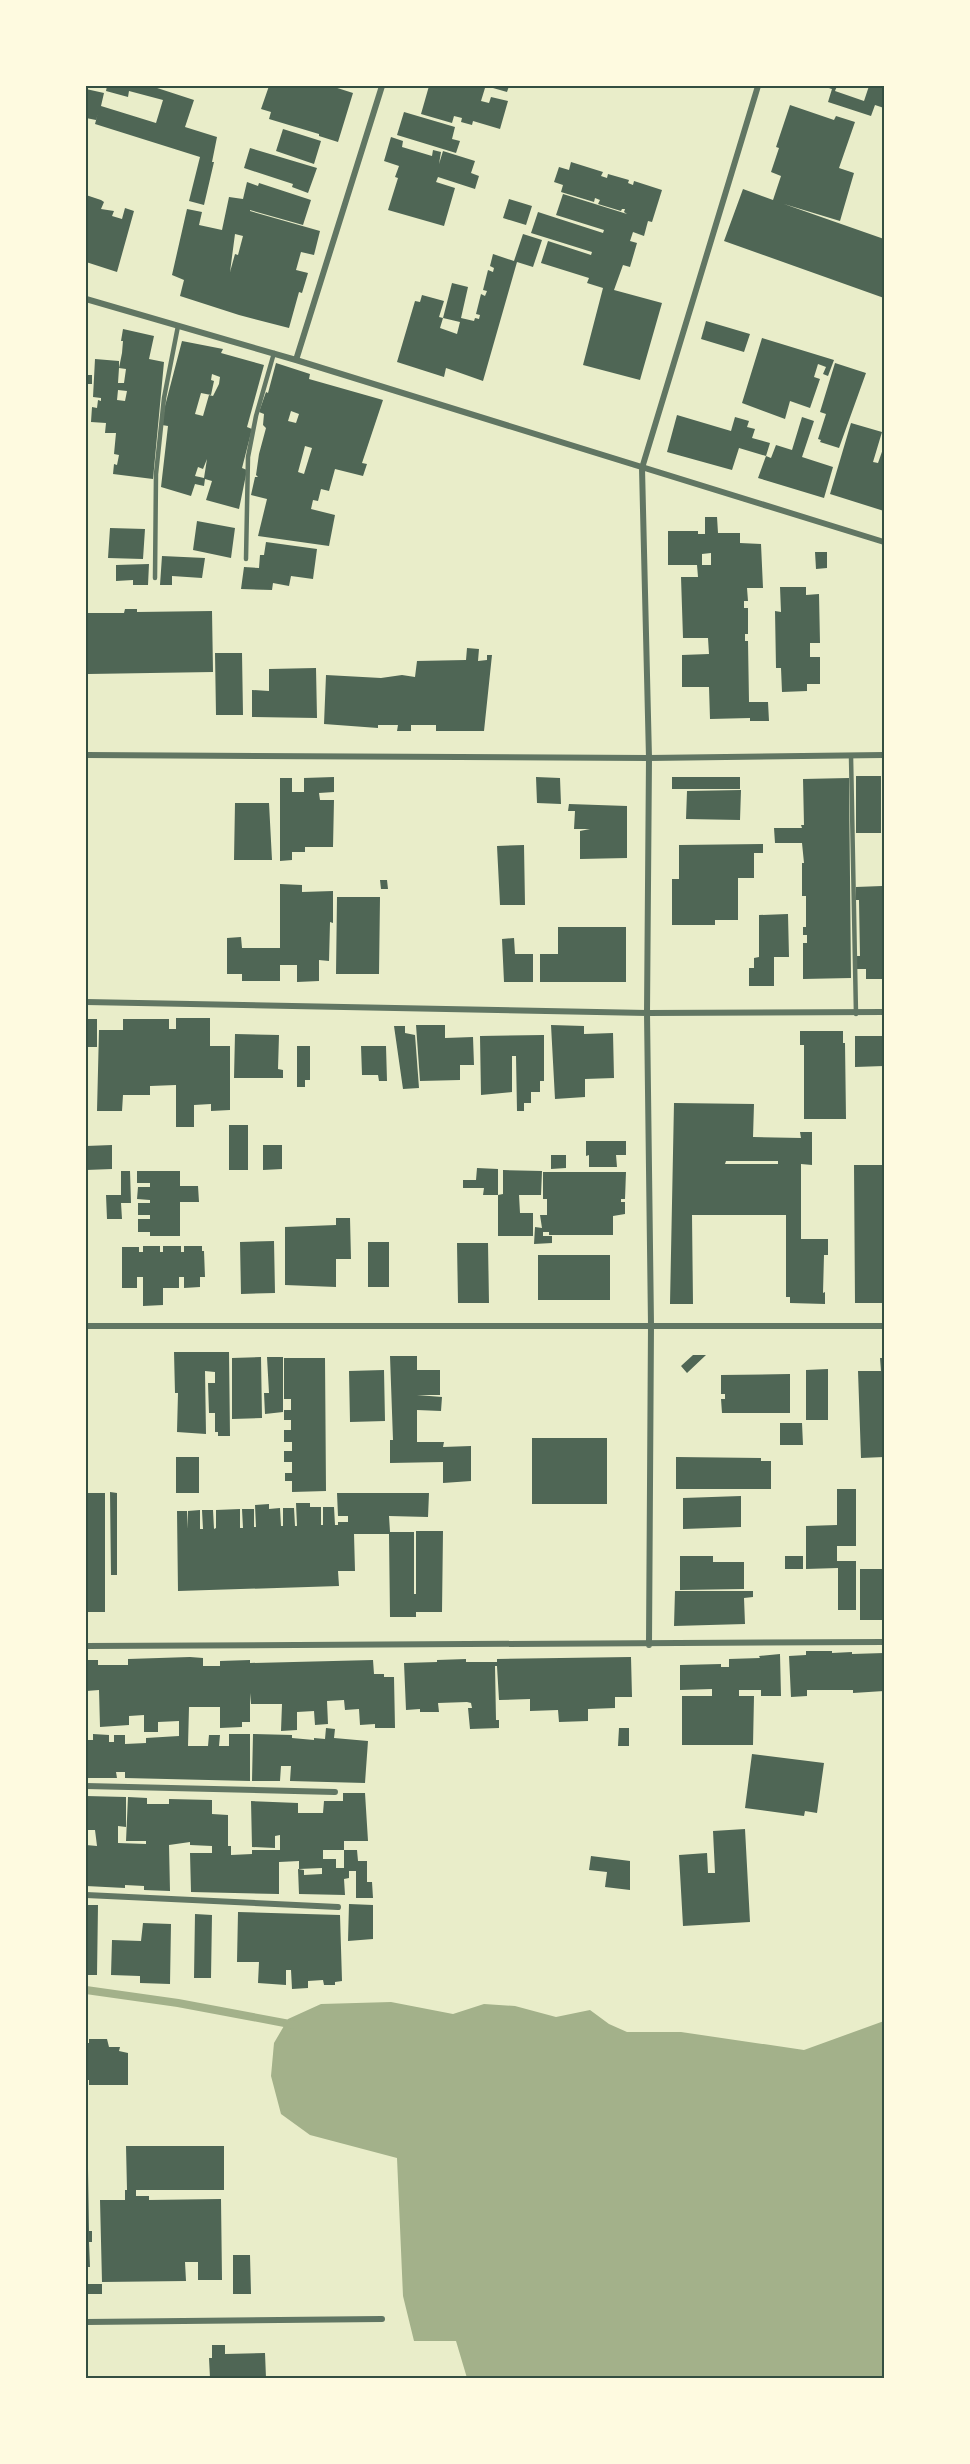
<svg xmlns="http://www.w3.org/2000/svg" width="970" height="2464" viewBox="0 0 970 2464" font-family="Overpass,sans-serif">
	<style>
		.water { fill: #a3b18a }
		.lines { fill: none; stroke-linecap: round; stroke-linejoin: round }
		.stream { stroke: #a3b18a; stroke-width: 8 }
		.building { fill: #4f6655; fill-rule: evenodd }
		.service { stroke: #617663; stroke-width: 4.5 }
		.minor { stroke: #617663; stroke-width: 6 }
		.neatline { fill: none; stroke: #344e41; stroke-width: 2 }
	</style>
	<rect width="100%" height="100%" fill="#e9edc9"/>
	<path class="water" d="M391 2002 453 2014 484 2004 515 2006 556 2017 590 2010 609 2024 627 2032H681L804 2050 884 2021V2378H467L456 2341H414L403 2296 397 2158 310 2135 281 2114 271 2076 274 2043 288 2019 321 2004Z"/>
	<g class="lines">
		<path class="stream" d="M86 1990 178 2003 295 2025"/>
	</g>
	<path class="building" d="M107 86H151L194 100 185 127 217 137 212 162H214L204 205 189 201 200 157 95 124 98 113 96 120 86 118V89L104 93 101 106 156 123 163 100 129 91 128 97 106 91Z
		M269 86H331L353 93 338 142 319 136V134L269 119 271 112 261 109Z
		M429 86H476L485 88 481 101 489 103 491 97 508 101 500 129 473 121 472 125 461 122 462 118 454 116 452 123 421 114Z
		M486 86H509L507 92Z
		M822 86H837L835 91 864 101 869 86H884V108L875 105 871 116 828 102 832 89Z
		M790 105 834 120 836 116 855 122 839 168 854 173 840 221 784 204 884 239V298L724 241 743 189 773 200 781 176 771 172 779 148 776 147Z
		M404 112 455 127 452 139 460 141 456 153 397 135Z
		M283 129 321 141 314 164 276 151Z
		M391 137 403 141 402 147 432 156 433 150 441 152 439 164 443 151 475 161 471 173 479 176 475 189 438 177 436 182 455 188 444 226 388 210 398 178 395 177 399 166 384 161Z
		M250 148 317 168 308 193 292 187 293 184 244 168Z
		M571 162 603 172 601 176 607 178 608 174 629 180 628 183 633 185 634 181 662 190 652 222 648 221 644 236 633 232 630 241 637 243 630 267 623 265 614 290 662 303 640 380 583 365 603 288 587 283 589 278 541 263 548 241 591 255 592 252 531 233 538 212 603 233 604 230 556 215 563 194 627 214 624 212 625 209H622L621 211 598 204 600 200 595 198 594 202 561 192 563 185 554 182 559 167 569 170Z
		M247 182 258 186 259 183 311 200 303 225 250 210V211L320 231 314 255 301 252 296 270 308 273 302 293 299 292 289 328 239 315 180 296 184 280 172 275 187 209 202 212 199 225 222 230 229 197 243 199ZM235 234 243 236 238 255 235 254 230 272Z
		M86 195 101 200 104 202 101 209 114 211 112 216 122 219 125 208 134 211 117 272 86 262Z
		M509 199 532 206 526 225 503 218Z
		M523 234 542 240 533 267 517 262 483 381 449 369 446 368 444 377 397 362 415 301 420 302 422 295 444 301 439 317 443 318 440 328 457 334 460 322 443 318 452 283 468 287 461 318 474 321 475 318 479 319 480 315 476 314 481 294 485 296 487 291 483 290 488 270 493 272 494 268 490 266 493 254 514 261Z
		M706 321 750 334 744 352 701 339Z
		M123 329 154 336 149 359 164 362 153 479 113 474 114 464 117 465 119 455 114 454 116 433H105L106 423 91 422 92 407 97 408 98 400 101 401V398L93 397 95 359 119 361V368L122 353 123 341H121ZM119 368 126 369 124 383H118ZM118 390 127 391 125 401 117 400Z
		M762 338 834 360 828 376 823 374 826 367 818 364 814 377 820 379 810 408 790 401 785 419 742 403Z
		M182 341 223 349 221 353 264 365 247 427 252 429 242 468 247 470 239 509 206 500 212 481 205 479 204 486 195 484 191 496 161 487 168 426 162 425 165 406ZM212 374 220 377 219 384 213 396 209 395 203 416 195 414 201 393 211 395 214 381 211 380ZM207 459 204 478 195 476 198 467 203 469Z
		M276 363 310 374 309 379 383 400 362 463 367 464 363 476 335 469 329 491 321 489 318 501 313 500 311 509 335 515 329 546 258 536 267 499 251 495 255 477H258L256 475 259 454 266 428 263 425 264 414 259 412 266 392 268 393ZM291 411 299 414 296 423 288 421ZM305 446 312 448 304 474 298 472Z
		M835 363 866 373 839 448 820 442 821 440 818 439 826 414 820 412Z
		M86 375H92V384H86Z
		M677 415 731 431 735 417 749 421 747 427 755 429 752 438 770 443 766 456 739 448 732 470 667 452Z
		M802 417 814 421 802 457 833 467 824 498 758 478 766 456 771 458 776 445 792 450Z
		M851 423 882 432 873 462 878 463 884 446V511L830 494Z
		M705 517H717L718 533H740V543L761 544 763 588H747L748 601H744V608H748V634H745V641H748L749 702H768L769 721H750V718L710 719 709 687H682V655L709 654 708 638H683L681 577H698L697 565H668V531H698V534H705ZM711 553V565H702V554Z
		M197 521 235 528 231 558 193 550Z
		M110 528 145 529 143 559 108 558Z
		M266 542 317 549 313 579 291 576 289 586 273 583 272 590 241 589 244 567 259 568 260 555H264Z
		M815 552H827V568L816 569Z
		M162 556 205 558 202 578 172 576V585H160Z
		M149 564 148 585H133V580L116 581V565Z
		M780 587H806V595L819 594 820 643H810V657H820V684H807V691L782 692 781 668H776L775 611 781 612Z
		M125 609H137V612L212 611 213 672 88 674V687H86V673L88 674 87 613H124Z
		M467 648 479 649 478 661 487 660V655H492L484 731H436V725H411V731H397L398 725H378V728L324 724 326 675 381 678 402 675 415 677 417 661 466 660Z
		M215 653H242L243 715H216Z
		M316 668 317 718 252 717V690L269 691V669Z
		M856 776H881V833H856Z
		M334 777V792L319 793 320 800H334L333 847H305V852H292V860L280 861V778H292V792H304V778Z
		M536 777 560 778 561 804 537 803Z
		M672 777H740V789H672Z
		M849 778 851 978 803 979V943H807V935H803V927H806V896H802V863H804L802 843H775L774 828H802L801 825H804L803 779Z
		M741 790 740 820 686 819 687 791Z
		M235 803H269L272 860H234Z
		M569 804 627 806V858L580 859V831L590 829H574L575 811H568Z
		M763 844V853H754V878H738V920H715V925H672V879H679V845Z
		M524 845 525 905H500L497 846Z
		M380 880H387L388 889H381Z
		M280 884 302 885V892L333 891V923L330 922 329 961 319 960V981L297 982V965H280V981H242V974H227V938L241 937 242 948H280Z
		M882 886 884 979H866V969H857V956H860L859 900H856V887Z
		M337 897H380L379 974H336Z
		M788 914 789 957H774V986H749V968H754V958L759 957V915Z
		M558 927H626V982H540V954H558Z
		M514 938 515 954H533V982H504L502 939Z
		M176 1018H210V1046H230V1110L211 1111V1104L194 1105V1127H176V1085L150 1086V1095H123L122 1111H97L99 1030H123V1019H169V1029H176Z
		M86 1019H97V1047H86Z
		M416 1025H445V1038L473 1037 474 1065H460V1080L420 1081Z
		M551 1025 584 1026V1034L613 1033 614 1078 585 1079V1097L555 1099Z
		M394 1026H405V1033L415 1035 419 1088 403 1089Z
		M800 1031H843V1043H845L846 1119H804V1045H800Z
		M235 1034 279 1035 278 1069 283 1070V1078H234Z
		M544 1035V1081H540V1092H531V1103H524V1111H517L516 1056H512V1092L481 1095 480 1036Z
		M855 1036H884V1066L855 1067Z
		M297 1046H310V1080H305V1087H297Z
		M361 1046H386L387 1081H379L378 1075H362Z
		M674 1103 754 1104 753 1137 801 1138 800 1132H812V1165L801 1164V1239H828V1255H824L823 1293 825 1292V1304L790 1303V1297H786V1215H692L693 1304H670ZM726 1161H778V1164H725Z
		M229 1125H248V1170H229Z
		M586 1141H626V1155H616L617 1167H589V1155L586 1156Z
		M112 1145V1169L86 1170V1146Z
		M263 1145H282V1169L263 1170Z
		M551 1155H566V1168L551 1169Z
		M854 1165H884V1186H882V1199L884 1198 882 1303H855Z
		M477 1168 498 1169V1195H483L484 1188H463V1180H476Z
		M503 1170 542 1171 541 1195H519L520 1213H533V1236H498V1195L503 1194Z
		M121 1171H130L131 1203H121L122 1219H107L106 1195H121Z
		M137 1171H180V1186H198L199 1202H180V1236H150V1232H138V1219H150V1215H138V1203H150V1200L137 1199 138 1187H150V1183H137Z
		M543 1172H626L625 1199H621V1202H625V1214L613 1216V1235H549V1232H543V1236H552V1243L534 1244 535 1227 542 1228 540 1215H547V1199H543Z
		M336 1218H350L351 1259H336V1287L285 1285V1227L336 1225Z
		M274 1241 275 1293 241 1294 240 1242Z
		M368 1242H389V1287H368Z
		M457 1243H488L489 1303H458Z
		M143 1246H160V1252H163V1246H181V1252H184V1246H202V1251H204L205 1277H200V1287L184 1288V1277H179V1288H163V1305L143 1306V1277H137V1288H122V1247H139V1252H143Z
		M538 1255H610V1300H538Z
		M174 1352H229L230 1436H218V1432H215V1413H209L208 1383H215V1372L205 1371 206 1434 177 1432 178 1393H175Z
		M693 1355H706L687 1373 681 1366Z
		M390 1356H417V1370H440V1395H417L442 1397 441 1411 417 1410V1442H444L443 1447 471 1446V1481L443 1483V1462L390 1463V1440H393Z
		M261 1357 262 1418 232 1419V1358Z
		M267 1357H283V1412L265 1414 264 1393H269Z
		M284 1358H325L326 1491 292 1492V1481H285V1473H292V1462H284V1451H292V1442H284V1430H291V1420H284V1410H291V1399H284Z
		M880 1358H884V1457L861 1458 858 1371H881Z
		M828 1369V1420H806V1370Z
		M384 1370 385 1421 350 1422 349 1371Z
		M790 1374V1413H722L721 1399H725V1394H721V1375Z
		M780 1423H802L803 1445H780Z
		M532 1438H607V1504H532Z
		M176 1457H199V1493H176Z
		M676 1457 761 1458V1461H771V1489H676Z
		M837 1489H856V1546H837V1561H856V1610H838V1568L806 1569V1526L837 1525Z
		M110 1492 117 1493V1575H111Z
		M86 1493H105V1612H86Z
		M337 1493H429L428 1517 389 1516 390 1532H414V1594H416V1531H443L442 1612H416V1617H390L389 1534H354L355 1571H338L339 1586 178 1591 177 1511H187V1529L188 1511 200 1510V1529H203L202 1510H213L214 1529 216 1528V1510L240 1509V1528H243L242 1509H254V1527H256L255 1505 269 1504V1509L280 1508 281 1526H283V1508H294L295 1526H297L296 1503H310V1507H321V1525H323V1507H334L335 1525H338V1522H348V1516H338Z
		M741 1496V1527L683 1529V1498Z
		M680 1556H713V1562H744V1589L680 1590Z
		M785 1556H803V1569H785Z
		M860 1569H884V1620H860Z
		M675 1591H753V1597L744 1598 745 1624 674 1626Z
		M806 1651H832V1653L852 1652V1654L884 1653V1691L853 1693V1690H807V1696L791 1697 789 1656 806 1655Z
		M780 1654 781 1696H761V1690H739V1696H754L753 1745H682V1696H712V1689L680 1690V1665L721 1664V1667H729V1659L760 1658 759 1656Z
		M190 1657 203 1658V1666H220V1661L250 1660V1663L373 1660 374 1674H384V1677H394L395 1728H375V1724L360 1725 359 1709 345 1710 344 1700 327 1701 328 1724 315 1725 314 1711 297 1712V1730L281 1731 282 1704H251L250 1693V1722H242V1727L220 1728V1707H189L188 1746H208L209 1735H220L219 1746H229V1734H250V1781L125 1778V1772H116L117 1778H86V1740H93V1734L109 1735V1742H114V1735H125V1744L146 1743V1738L179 1736V1721L158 1722V1732H144V1715L129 1716V1725L100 1727 99 1690 86 1691V1660H98V1665H128V1659Z
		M631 1657 632 1697H615V1708L588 1709V1721L559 1722 558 1710 530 1711V1699L499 1700 497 1666H495L496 1720H499V1728L470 1729 468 1708H472L471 1703 467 1702 438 1703 439 1712H420V1709L406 1710 404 1663 437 1662V1660L466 1659V1662H497V1659Z
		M326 1728 335 1729 334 1738 368 1741 365 1783 290 1781 291 1766H281L280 1781H252L253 1734 292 1735V1738L314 1740V1738L325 1739Z
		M619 1728H629V1746H618Z
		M752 1754 824 1763 817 1813 805 1811 804 1816 745 1808Z
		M343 1793H365L368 1841H344V1850H357L358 1861H367V1882H372L373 1898H356V1871H349V1878L344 1879 345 1895 299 1894 298 1869 304 1870V1875L322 1874V1868L299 1869V1861L279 1862V1894L191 1892 190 1853H212V1846L190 1845V1842L169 1845 170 1891 144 1890V1886L125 1885V1888L86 1886V1845L97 1846 95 1830H86V1796L126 1797V1827L118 1826V1843L146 1844V1841H126L128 1797 147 1798V1804H169V1799L212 1800V1814L228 1815V1846H231V1855L252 1854V1850H280V1835L275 1836V1848L252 1847 251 1801 298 1803V1813H323L324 1801H343ZM323 1850H344V1868H336V1859H323Z
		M745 1829 750 1922 683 1926 679 1855 707 1853 708 1873H715L713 1831Z
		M591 1856 630 1861V1890L605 1887 607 1872 589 1870Z
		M349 1904 373 1905V1939L348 1941Z
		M86 1905H98L97 1975H86Z
		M238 1912 340 1915 342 1981 335 1982V1985H324L323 1980 308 1981V1988L292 1989 291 1970H286V1985L258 1983 259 1962H237Z
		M195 1914 212 1915 211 1978H194Z
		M143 1923 171 1924 170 1984 140 1983V1976L111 1975 112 1940 141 1941Z
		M89 2039H107L109 2047H120L119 2051 128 2053V2085H89V2080H86V2043H89Z
		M126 2146H224V2190H136V2196H149V2200L221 2199 222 2280H198V2262H185L186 2281 102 2282 100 2200H125V2190H127Z
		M86 2169H88L89 2231H92V2242H89L90 2267H86Z
		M233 2255H250L251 2294H233Z
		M86 2284H102V2294H86Z
		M212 2345H225V2354L265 2353 266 2378H210L209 2358H212Z"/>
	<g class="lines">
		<path class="service" d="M246 559 248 457 256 416 274 353
			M155 578 156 474 164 398 178 326
			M851 756 856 1014"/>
		<path class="minor" d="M86 299 296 360 884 542
			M296 360 382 86
			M86 755 649 758 884 755
			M86 1002 647 1013 884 1012
			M86 1326H884
			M649 1645 651 1325 647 1013 649 758 642 468 758 86
			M86 1646 884 1642
			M86 1786 335 1792
			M86 1895 338 1907
			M86 2322 382 2319"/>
	</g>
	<rect width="970" height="2464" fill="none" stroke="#fefae0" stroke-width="174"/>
	<rect x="87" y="87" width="796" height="2290" class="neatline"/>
</svg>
